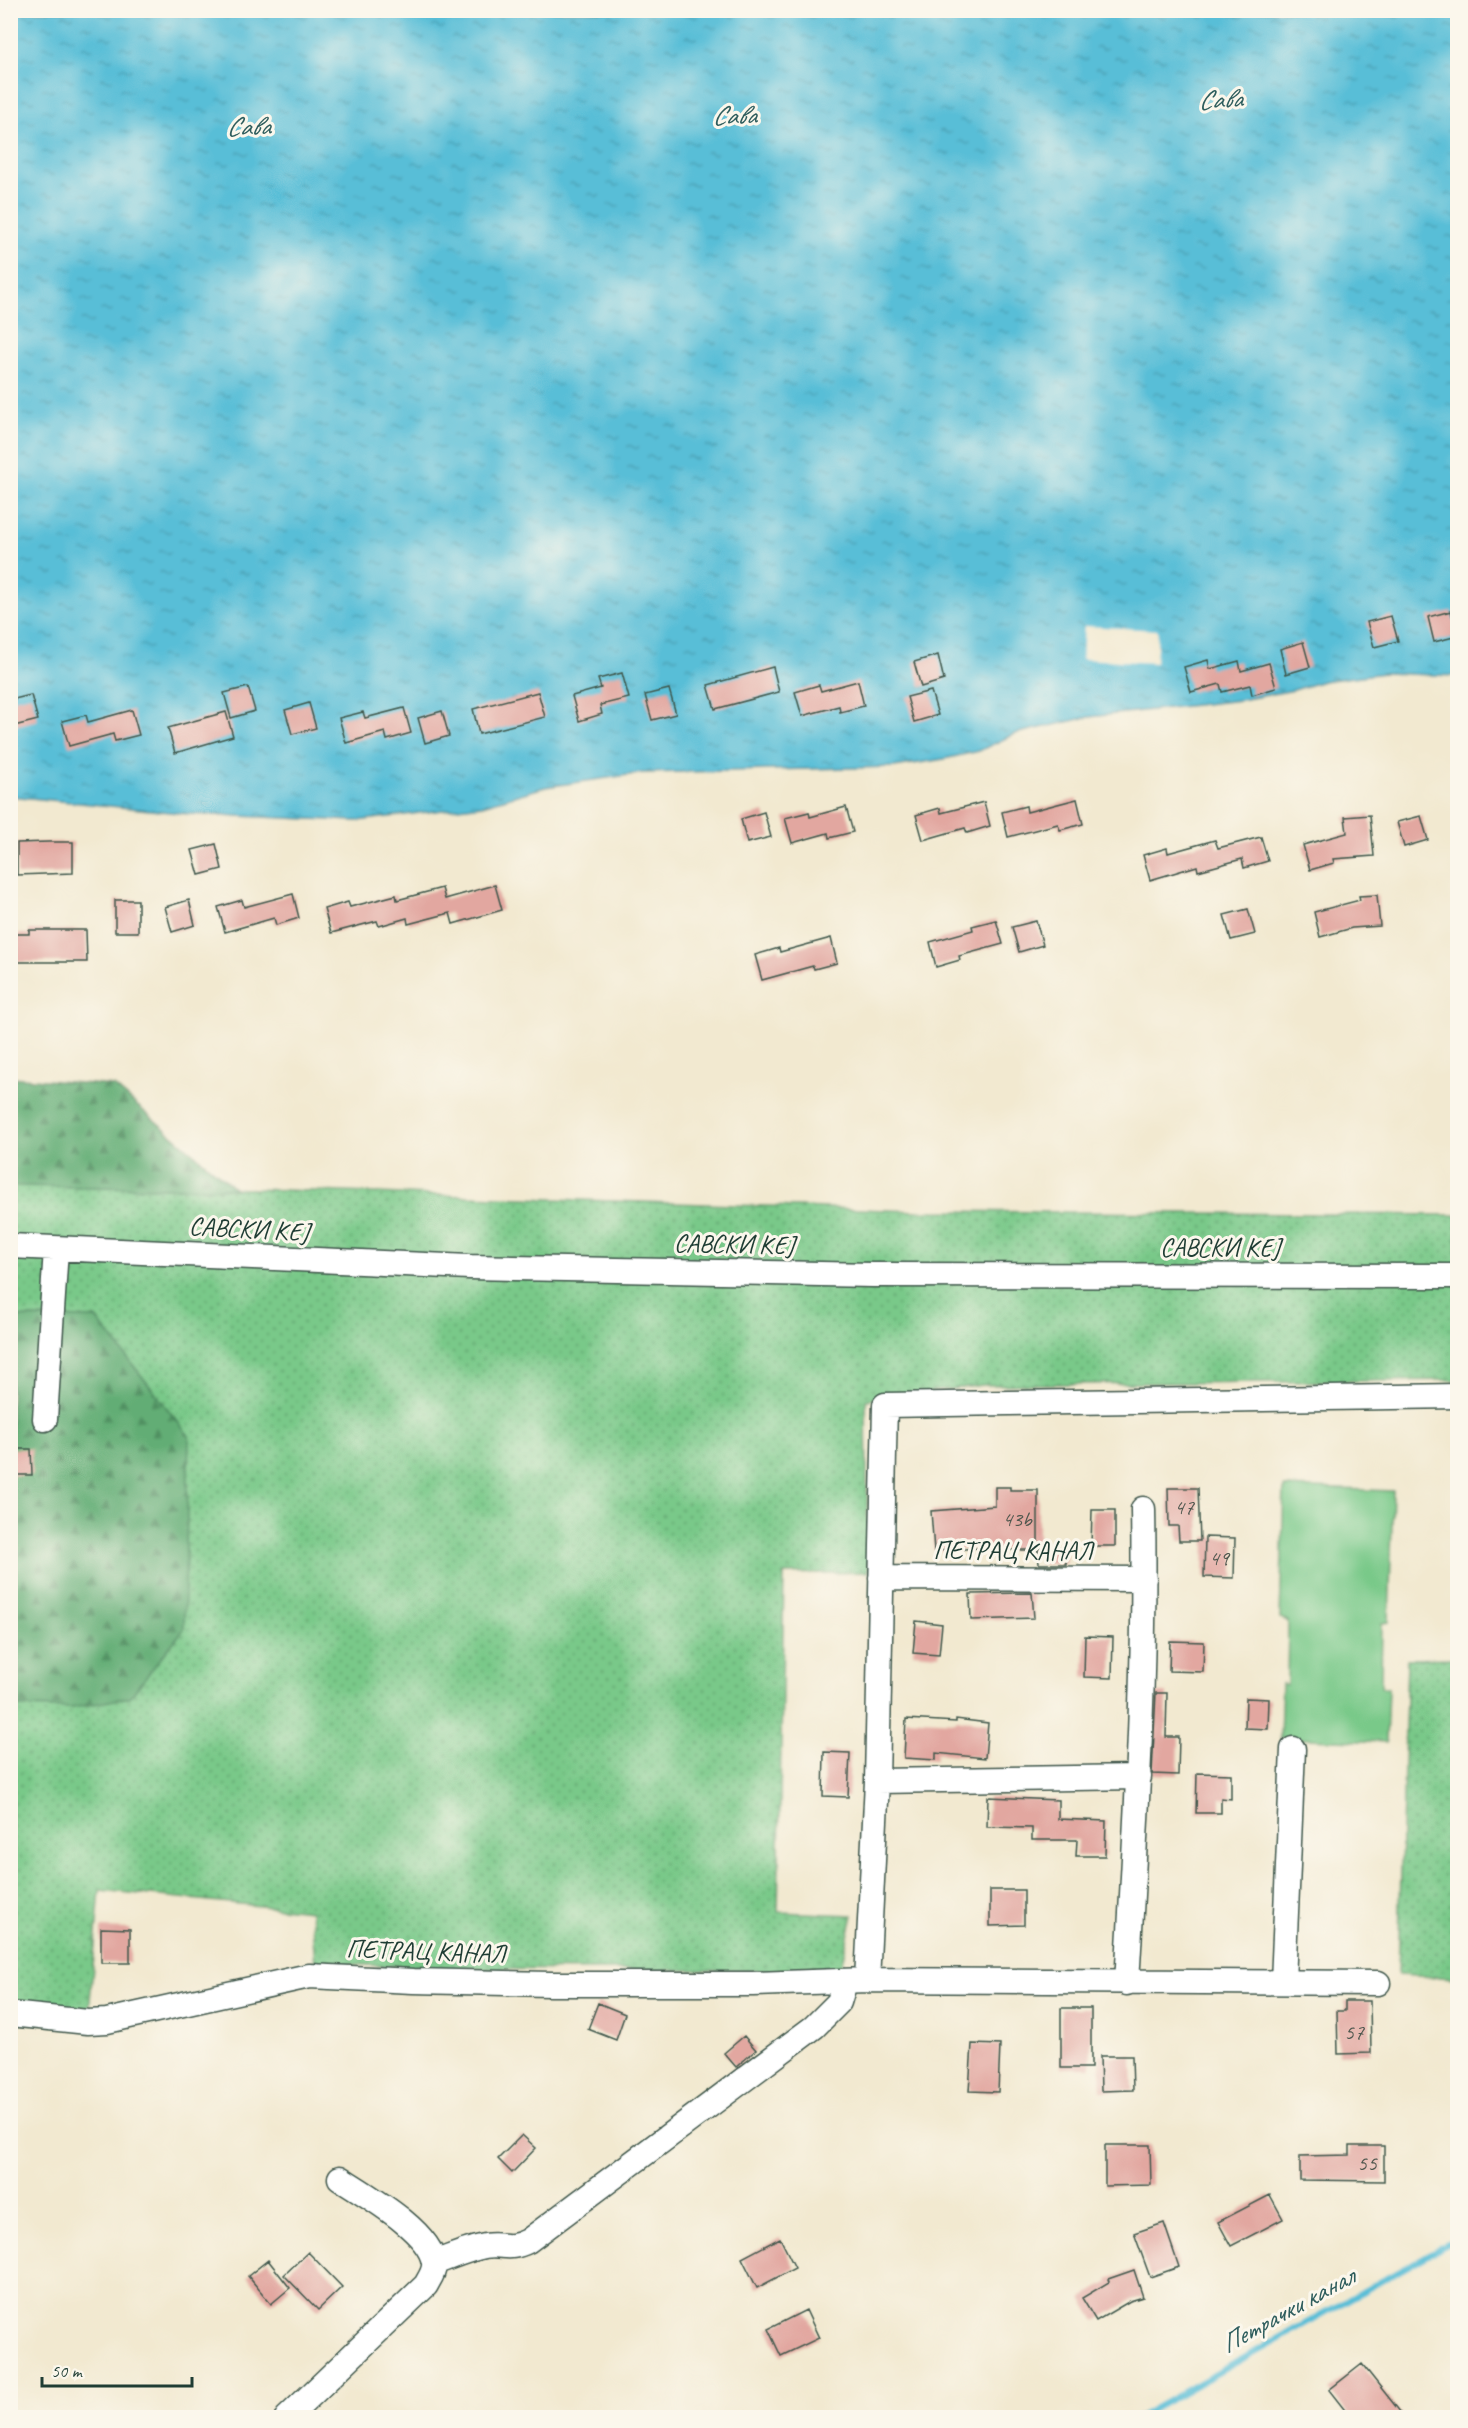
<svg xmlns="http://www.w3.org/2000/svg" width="1468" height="2428" viewBox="0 0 1468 2428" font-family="Caveat,sans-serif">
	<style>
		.grass { fill: url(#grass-dots); stroke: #4c835e; stroke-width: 1.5 }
		.forest { fill: url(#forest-firs); stroke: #407554; stroke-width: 1.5 }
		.garden { fill: #79c989; stroke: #4c835e; stroke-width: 1.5 }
		.water { fill: url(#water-ripples); stroke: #3c7e86; stroke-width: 1.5 }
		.pier { fill: #f2e9d0 }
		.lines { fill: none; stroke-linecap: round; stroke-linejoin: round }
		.stream { stroke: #59bed7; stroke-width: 6 }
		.building { fill: #e2a7a0 }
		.minor-casing { stroke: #3f574b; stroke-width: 27 }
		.minor { stroke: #fff; stroke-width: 24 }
		.labels { text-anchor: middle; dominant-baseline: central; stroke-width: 6; stroke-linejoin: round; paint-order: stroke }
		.number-label { font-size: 22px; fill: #50584f }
		.street-label { font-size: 26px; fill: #1f3d34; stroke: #fbf7ec }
		.water-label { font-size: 27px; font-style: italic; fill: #2e5d5d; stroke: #fbf7ec }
	</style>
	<defs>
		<pattern id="grass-dots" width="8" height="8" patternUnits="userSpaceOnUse" patternTransform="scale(1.5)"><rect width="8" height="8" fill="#79c989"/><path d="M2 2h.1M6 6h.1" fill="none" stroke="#63a471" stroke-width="1.8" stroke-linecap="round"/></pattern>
		<pattern id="forest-firs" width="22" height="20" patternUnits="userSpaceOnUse" patternTransform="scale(1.5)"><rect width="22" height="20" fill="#62ad75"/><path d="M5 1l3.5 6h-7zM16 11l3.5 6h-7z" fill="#508e61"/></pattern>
		<pattern id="water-ripples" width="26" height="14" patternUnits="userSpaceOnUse" patternTransform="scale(1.5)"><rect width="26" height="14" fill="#59bed7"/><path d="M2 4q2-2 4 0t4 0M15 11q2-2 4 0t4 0" fill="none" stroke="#499caf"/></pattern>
	</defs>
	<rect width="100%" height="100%" fill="#fbf7ec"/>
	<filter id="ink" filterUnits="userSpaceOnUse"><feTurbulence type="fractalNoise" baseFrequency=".0167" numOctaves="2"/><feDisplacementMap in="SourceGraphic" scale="12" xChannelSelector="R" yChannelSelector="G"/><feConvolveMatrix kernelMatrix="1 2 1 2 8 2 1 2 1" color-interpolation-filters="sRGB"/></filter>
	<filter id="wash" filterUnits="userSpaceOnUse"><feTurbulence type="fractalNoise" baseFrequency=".008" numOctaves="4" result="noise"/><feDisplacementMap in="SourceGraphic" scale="24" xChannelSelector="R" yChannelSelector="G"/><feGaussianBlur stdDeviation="1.35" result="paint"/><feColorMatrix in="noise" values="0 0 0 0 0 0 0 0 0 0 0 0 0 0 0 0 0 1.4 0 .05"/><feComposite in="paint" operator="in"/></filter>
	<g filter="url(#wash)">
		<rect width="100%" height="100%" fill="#f2e9d0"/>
		<path class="grass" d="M11 1181 918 1211 1457 1215V1380L983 1385 866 1400 868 1572 784 1574 778 1912 853 1915 840 1971 465 1969 315 1963 311 1911 100 1890 88 2022 11 2010V1707L67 1708 189 1436 96 1318 11 1317Z
			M1457 1658V1978L1398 1975 1407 1659Z"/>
		<path class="forest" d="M11 1077 114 1086 236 1189 11 1186Z
			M11 1317 96 1318 189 1436 184 1629 130 1697 73 1708 11 1707Z"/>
		<path class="garden" d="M1284 1487 1393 1491 1389 1622 1382 1623 1381 1687 1388 1688 1386 1742 1280 1738 1282 1683 1287 1685 1288 1621 1280 1618Z"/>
		<path class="water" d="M10 11H1457V676L1384 673 1323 681 1294 690 1240 700 1089 717 1014 734 979 751 944 759 894 767 642 773 545 787 482 805 357 821 190 814 11 796Z"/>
		<path class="pier" d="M1084 626 1158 630 1156 663 1082 659Z"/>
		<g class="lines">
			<path class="stream" d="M1137 2418 1458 2238"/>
		</g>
		<g id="blocks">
			<path class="building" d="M1451 611 1458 636 1434 642 1428 617Z
				M1391 616 1398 641 1374 647 1367 622Z
				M1303 642 1310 667 1286 674 1280 649Z
				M938 655 944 680 921 687 914 662Z
				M1208 660 1210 669 1239 661 1241 671 1269 663 1276 688 1252 695 1250 685 1222 692 1220 684 1191 692 1184 667Z
				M773 667 779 692 715 709 708 685Z
				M622 673 629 698 600 705 602 714 579 721 572 696 601 688 598 679Z
				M858 681 864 706 840 712 839 706 802 716 795 692 819 685 821 691Z
				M248 687 255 711 231 718 224 693Z
				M669 689 676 714 652 720 645 695Z
				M931 691 938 715 914 722 907 697Z
				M538 692 545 717 479 734 473 709Z
				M31 695 38 720 14 726 10 712V700Z
				M309 703 316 728 292 734 285 710Z
				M404 708 411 733 387 740 385 732 346 743 339 718 363 712 365 718Z
				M132 710 139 735 115 741 113 734 69 746 62 721 86 715 88 722Z
				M442 711 449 736 425 743 418 718Z
				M226 712 233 736 175 753 168 728Z
				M1077 799 1083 824 1060 830 1058 824 1008 837 1002 812 1026 806 1027 812Z
				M984 802 990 826 967 833 965 828 923 840 916 815 940 808 941 813Z
				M846 807 853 832 829 838 828 833 792 843 785 818 809 812 810 817Z
				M764 812 771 837 747 843 741 819Z
				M1370 815 1374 856 1333 859 1334 863 1310 870 1303 845 1347 833 1345 817Z
				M1421 816 1428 840 1404 847 1397 822Z
				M1261 837 1268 861 1244 868 1242 859 1198 871 1197 866 1150 880 1143 855 1167 848 1168 853 1215 840 1218 848Z
				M49 842H73V873L17 875V843Z
				M216 844 222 869 199 875 192 850Z
				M495 885 502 910 453 924 450 913 408 924 407 918 379 926 377 921 331 933 324 909 348 902 350 907 396 895 397 900 442 888 445 899Z
				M293 894 299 918 276 925 274 918 225 932 218 907 242 900 244 907Z
				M1377 895 1380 926 1352 928 1320 937 1314 912 1360 900 1359 896Z
				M115 900H138V932H115Z
				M189 900 195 925 172 932 165 907Z
				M1248 909 1255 934 1231 940 1224 915Z
				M996 920 1003 944 959 956 960 960 936 967 930 942 973 930 972 926Z
				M1036 921 1043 945 1019 952 1012 927Z
				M29 930H86L87 962H10V934H29Z
				M831 938 837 963 814 969 813 966 762 980 755 955 779 948 780 952Z
				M10 1449H31L32 1475H10Z
				M995 1487H1010V1490H1038V1550H995V1547L934 1551 931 1511 995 1506Z
				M1168 1488H1198L1200 1541H1179L1178 1526H1169Z
				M1092 1510H1115V1546H1091Z
				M1205 1537 1235 1538 1234 1578 1204 1577Z
				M1066 1547V1564H1039L1038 1548Z
				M1032 1593 1034 1618 971 1620 970 1594Z
				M916 1621 942 1624 939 1655 913 1653Z
				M1085 1636 1113 1637 1112 1678 1084 1677Z
				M1170 1641 1204 1642 1203 1672 1169 1671Z
				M1156 1693H1167L1166 1737H1179L1178 1775 1152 1774Z
				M1246 1698 1269 1699 1268 1729 1245 1728Z
				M906 1719 956 1722V1719L988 1723 985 1758 936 1753V1760L904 1758Z
				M824 1752 850 1753 848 1797 823 1796Z
				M1197 1773 1231 1774V1799L1221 1798V1813H1196Z
				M988 1797 1058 1800V1819L1106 1821 1105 1856H1076L1077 1840H1032V1828L987 1827Z
				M990 1890H1024V1925L990 1926Z
				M101 1928 130 1929V1963H101Z
				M1345 2001H1370L1371 2053 1338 2054 1337 2011H1345Z
				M598 2003 625 2014 616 2040 588 2029Z
				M1061 2008H1091V2068H1061Z
				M744 2036 756 2050 736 2067 724 2053Z
				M972 2044 1000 2045 998 2092 969 2091Z
				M1100 2056H1132L1133 2090 1101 2091Z
				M522 2135 536 2148 512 2173 498 2159Z
				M1105 2145H1150L1151 2185 1105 2186Z
				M1350 2146H1384V2181L1300 2180V2156L1350 2155Z
				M1270 2195 1283 2219 1231 2246 1218 2222Z
				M1164 2223 1179 2267 1150 2277 1134 2233Z
				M780 2238 795 2268 757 2288 742 2258Z
				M308 2252 342 2287 318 2310 284 2275Z
				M268 2260 290 2288 271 2304 248 2276Z
				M1134 2270 1143 2297 1130 2301 1096 2321 1082 2298 1109 2282 1108 2279Z
				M806 2310 819 2338 781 2356 768 2329Z
				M1362 2364 1405 2418H1351L1329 2390Z"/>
		</g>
	</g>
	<g filter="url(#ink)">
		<use href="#blocks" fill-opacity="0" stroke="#3f574b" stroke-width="1.5"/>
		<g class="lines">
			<g class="minor-casing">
				<path id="minor" d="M10 1246 469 1267 873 1275 1458 1276
					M45 1419 56 1249
					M881 1578 1144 1579
					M877 1781 1139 1777
					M867 1980 877 1781 885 1405 1458 1396
					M1283 1982 1293 1749
					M1127 1983C1136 1825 1146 1667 1143 1509
					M10 2014 88 2022 107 2021 309 1976 413 1981 551 1984H753L867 1980 1378 1983
					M434 2263C451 2257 468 2249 485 2246 504 2243 508 2251 528 2241L814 2027 839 2002 845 1982
					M287 2418 426 2285C429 2279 435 2271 434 2263 430 2231 366 2195 340 2178"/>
			</g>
			<use href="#minor" class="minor"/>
		</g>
	</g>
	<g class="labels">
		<g class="number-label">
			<text x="1184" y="1507">47</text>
			<text x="1017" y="1519">43b</text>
			<text x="1219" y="1558">49</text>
			<text x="1354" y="2032">57</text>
			<text x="1367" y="2163">55</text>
		</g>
		<g class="street-label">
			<text transform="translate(249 1229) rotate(3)">САВСКИ КЕЈ</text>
			<text transform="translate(734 1244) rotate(1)">САВСКИ КЕЈ</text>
			<text x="1220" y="1247">САВСКИ КЕЈ</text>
			<text x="1013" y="1550">ПЕТРАЦ КАНАЛ</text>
			<text transform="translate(426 1951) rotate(2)">ПЕТРАЦ КАНАЛ</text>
		</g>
		<g class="water-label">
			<text transform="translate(1220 99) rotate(-3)">Сава</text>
			<text transform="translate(734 115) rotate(-1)">Сава</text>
			<text transform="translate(248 126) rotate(-1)">Сава</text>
			<text transform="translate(1287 2310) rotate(-29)">Петрачки канал</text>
		</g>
	</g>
	<rect width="1468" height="2428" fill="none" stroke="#fbf7ec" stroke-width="36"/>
	<path d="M42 2377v9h150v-9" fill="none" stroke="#1f3d34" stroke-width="3"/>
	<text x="51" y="2377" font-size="18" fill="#1f3d34" stroke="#fbf7ec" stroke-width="4.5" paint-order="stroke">50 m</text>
</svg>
